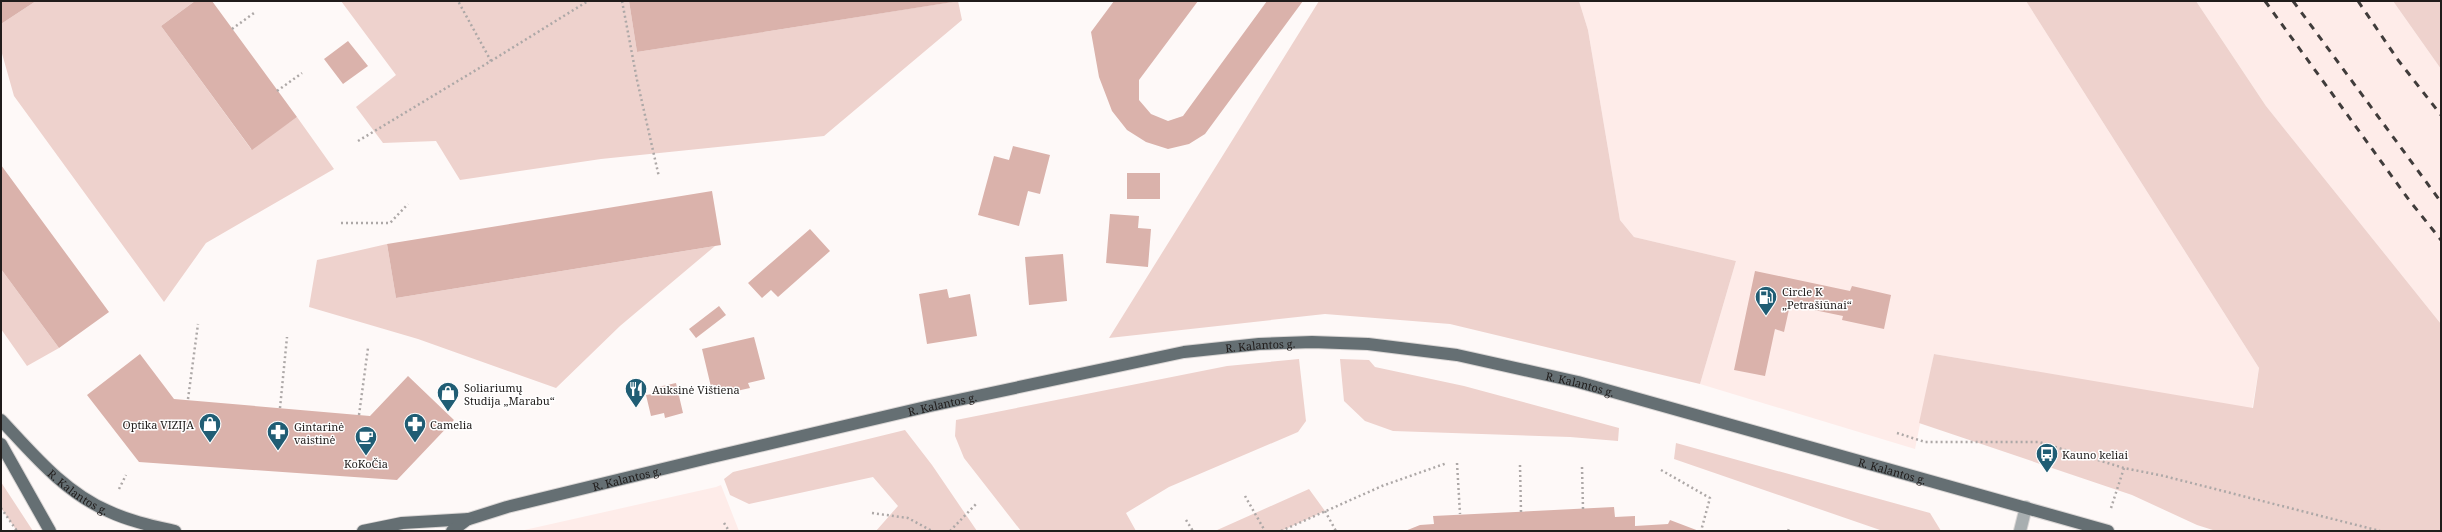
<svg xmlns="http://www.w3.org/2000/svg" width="2442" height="532" viewBox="0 0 2442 532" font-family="'Noto Serif',serif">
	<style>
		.built { fill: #feece9 }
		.green { fill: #eed2cd }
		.building { fill: #dab2ab }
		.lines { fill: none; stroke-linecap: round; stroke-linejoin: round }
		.minor-casing { stroke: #dad6d5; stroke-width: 14 }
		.primary-casing { stroke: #dad6d5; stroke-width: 14 }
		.path { stroke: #ada8a7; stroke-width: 2.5; stroke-dasharray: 2 3; stroke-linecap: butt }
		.minor { stroke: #a8aeb0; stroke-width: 12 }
		.primary { stroke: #656f73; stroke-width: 12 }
		.rail { stroke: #403c3b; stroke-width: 3; stroke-dasharray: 7 7; stroke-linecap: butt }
		.labels { text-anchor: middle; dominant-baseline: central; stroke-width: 3; stroke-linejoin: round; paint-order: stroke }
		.poi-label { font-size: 11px; fill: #201c1b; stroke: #fff; text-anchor: start }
		.street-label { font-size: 11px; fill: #201c1b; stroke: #fff }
	</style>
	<rect width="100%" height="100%" fill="#fef9f8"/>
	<path class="built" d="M1579 1H2026L2259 368 2252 409 1934 354 1915 449 1700 384 1736 261 1634 237 1620 220 1588 30Z
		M2196 1H2393L2441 69V324L2266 106Z
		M721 485 739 531H520L716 487Z"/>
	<path class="green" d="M36 1H195L161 26 251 149 297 117 334 169 206 243 164 302 14 96 1 50V24Z
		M341 1H629L637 52 958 1 962 20 824 136 601 159 460 180 436 141 383 143 356 107 396 75Z
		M1319 1H1579L1588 30 1620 220 1634 237 1736 261 1700 384 1450 324 1325 314 1109 338Z
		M2026 1H2196L2266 106 2441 324V531H2216L2197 525 2132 495 1919 423 1934 354 2253 408 2259 368Z
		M2393 1H2441V69Z
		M387 244 396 298 715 246 620 326 556 388 418 339 309 307 317 260Z
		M1 269 59 348 27 366 1 329Z
		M1299 359 1306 421 1298 432 1169 487 1126 513 1136 531H1021L964 458 955 436 956 420 1227 366Z
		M1340 359 1369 360 1375 367 1464 386 1619 428 1618 441 1570 437 1393 431 1365 421 1344 401Z
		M905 430 932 465 977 531H876L898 506 873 477 749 504 730 495 724 479 733 472Z
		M1676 443 1930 513 1941 531H1883L1674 459Z
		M1 482 33 531H17L1 508Z
		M1309 489 1325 511 1281 531H1215Z"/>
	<path class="building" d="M1 1H36L1 24Z
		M195 1H212L297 117 252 150 161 26Z
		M629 1H953V2L637 52Z
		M1114 1H1198L1139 80V100L1151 114 1168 121 1183 116 1267 1H1303L1205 134 1189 144 1168 149 1146 142 1127 130 1112 111 1099 77 1091 32Z
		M348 41 368 66 343 84 324 59Z
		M1013 146 1050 155 1040 194 1028 191 1019 226 978 215 994 156 1009 160Z
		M1 165 109 312 59 348 1 269Z
		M1127 173H1160V199H1127Z
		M712 191 721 245 396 298 387 244Z
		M1110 214 1139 216 1138 228 1151 229 1148 267 1106 263Z
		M810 229 830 251 778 297 771 290 762 298 748 283Z
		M1063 254 1067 301 1029 305 1025 257Z
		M1755 271 1850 291 1852 286 1891 295 1884 329 1842 320 1843 316 1790 305 1784 332 1775 329 1765 376 1734 370Z
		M947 289 949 298 970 294 977 336 927 344 919 294Z
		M719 306 726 315 696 338 689 329Z
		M754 337 765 379 748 383 750 388 732 392 731 387 712 391 702 349Z
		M140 354 174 399 370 416 408 376 454 420 397 480 139 462 87 395Z
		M676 383 683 413 665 418 664 413 651 416 646 395 659 393 658 387Z
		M1614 507 1615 517 1635 516V526L1668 524 1670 520 1699 531H1405L1420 525 1434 524 1433 516Z"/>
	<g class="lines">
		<g class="minor-casing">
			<path id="minor" d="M2020 531 2026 507"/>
		</g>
		<g class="primary-casing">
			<g id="primary">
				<path id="s1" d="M1 420C33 454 64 492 108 511 129 521 153 526 175 531"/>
				<path d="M1 444 50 531"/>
				<path id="s2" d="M363 531 402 523 469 519 507 507 708 458 930 406 1184 352 1259 344 1312 342 1368 344 1457 355 1578 382 2108 531"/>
				<path d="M452 531 468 519"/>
			</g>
		</g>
		<path class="path" d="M622 1 637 80 659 177
			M232 29 254 13
			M491 61 588 1
			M277 91 302 73
			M358 141 491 61 458 1
			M341 223H390L408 204
			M188 399 198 324
			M280 408 287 337
			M359 415 368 348
			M1897 433 1925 442H2039L2124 468 2164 476 2380 531
			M1457 463 1460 514
			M1520 465 1521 512
			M1582 467 1583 509
			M1661 470 1710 498 1701 531
			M119 489 126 475
			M1245 496 1265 531
			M1 508 17 531
			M2111 508 2124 468
			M1325 511 1336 531
			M872 513 908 518 932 531
			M1186 520 1193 531
			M724 523 729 531
			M950 531 977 503
			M1281 531 1382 486 1447 463
			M1788 531 1790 527"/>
		<use href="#minor" class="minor"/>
		<use href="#primary" class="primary"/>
		<path class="rail" d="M2265 1 2409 200 2441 240
			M2293 1 2441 202
			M2358 1 2398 60 2441 115"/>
	</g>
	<defs>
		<g id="fuel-pin" transform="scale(1.15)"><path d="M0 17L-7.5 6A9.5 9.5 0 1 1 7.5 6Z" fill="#205d74" stroke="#fff"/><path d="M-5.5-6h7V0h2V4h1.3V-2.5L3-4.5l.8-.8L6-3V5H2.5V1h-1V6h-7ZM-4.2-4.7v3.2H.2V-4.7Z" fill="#fff"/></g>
		<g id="restaurant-pin" transform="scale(1.15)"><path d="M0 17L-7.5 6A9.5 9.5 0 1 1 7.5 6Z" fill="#205d74" stroke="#fff"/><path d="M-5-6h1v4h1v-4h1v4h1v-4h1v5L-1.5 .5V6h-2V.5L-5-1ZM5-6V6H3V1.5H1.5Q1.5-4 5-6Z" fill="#fff"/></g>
		<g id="shop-pin" transform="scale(1.15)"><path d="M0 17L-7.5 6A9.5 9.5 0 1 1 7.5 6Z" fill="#205d74" stroke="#fff"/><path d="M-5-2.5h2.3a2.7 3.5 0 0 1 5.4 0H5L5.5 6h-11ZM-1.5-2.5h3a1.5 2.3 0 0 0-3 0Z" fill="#fff"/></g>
		<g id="pharmacy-pin" transform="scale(1.15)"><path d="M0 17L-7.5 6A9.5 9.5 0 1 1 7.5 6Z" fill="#205d74" stroke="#fff"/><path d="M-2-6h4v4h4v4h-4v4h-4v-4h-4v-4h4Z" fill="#fff"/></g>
		<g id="cafe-pin" transform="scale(1.15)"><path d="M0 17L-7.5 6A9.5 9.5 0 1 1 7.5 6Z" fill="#205d74" stroke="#fff"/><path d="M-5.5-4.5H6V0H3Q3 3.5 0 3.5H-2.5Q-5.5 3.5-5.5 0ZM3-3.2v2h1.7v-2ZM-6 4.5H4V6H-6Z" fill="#fff"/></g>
		<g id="bus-pin" transform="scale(1.15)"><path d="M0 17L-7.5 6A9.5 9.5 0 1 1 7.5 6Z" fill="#205d74" stroke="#fff"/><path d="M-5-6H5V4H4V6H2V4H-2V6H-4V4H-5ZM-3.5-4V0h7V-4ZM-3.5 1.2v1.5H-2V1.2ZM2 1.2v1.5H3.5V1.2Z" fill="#fff"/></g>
	</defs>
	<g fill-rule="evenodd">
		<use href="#fuel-pin" x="1766" y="297"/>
		<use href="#restaurant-pin" x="636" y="389"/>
		<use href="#shop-pin" x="448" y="393"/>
		<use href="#shop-pin" x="210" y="424"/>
		<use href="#pharmacy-pin" x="415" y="424"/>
		<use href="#pharmacy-pin" x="278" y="432"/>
		<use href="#cafe-pin" x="366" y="437"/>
		<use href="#bus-pin" x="2047" y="454"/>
	</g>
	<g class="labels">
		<g class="poi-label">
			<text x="1782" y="291">Circle K<tspan x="1782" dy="13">„Petrašiūnai“</tspan></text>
			<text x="464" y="387">Soliariumų<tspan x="464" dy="13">Studija „Marabu“</tspan></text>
			<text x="652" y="389">Auksinė Vištiena</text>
			<text x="194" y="424" text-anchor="end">Optika VIZIJA</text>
			<text x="430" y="424">Camelia</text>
			<text x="294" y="426">Gintarinė<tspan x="294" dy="13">vaistinė</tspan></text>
			<text x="2062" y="454">Kauno keliai</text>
			<text x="366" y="463" text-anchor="middle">KoKoČia</text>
		</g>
		<g class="street-label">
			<text stroke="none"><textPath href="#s2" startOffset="918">R. Kalantos g.</textPath></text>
			<text stroke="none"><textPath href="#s2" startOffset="1242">R. Kalantos g.</textPath></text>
			<text stroke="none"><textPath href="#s2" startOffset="594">R. Kalantos g.</textPath></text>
			<text stroke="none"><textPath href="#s2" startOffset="1566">R. Kalantos g.</textPath></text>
			<text stroke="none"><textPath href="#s2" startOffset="270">R. Kalantos g.</textPath></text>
			<text stroke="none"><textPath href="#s1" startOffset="106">R. Kalantos g.</textPath></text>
		</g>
	</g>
	<rect width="2442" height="532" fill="none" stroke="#201c1b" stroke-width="4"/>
</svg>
